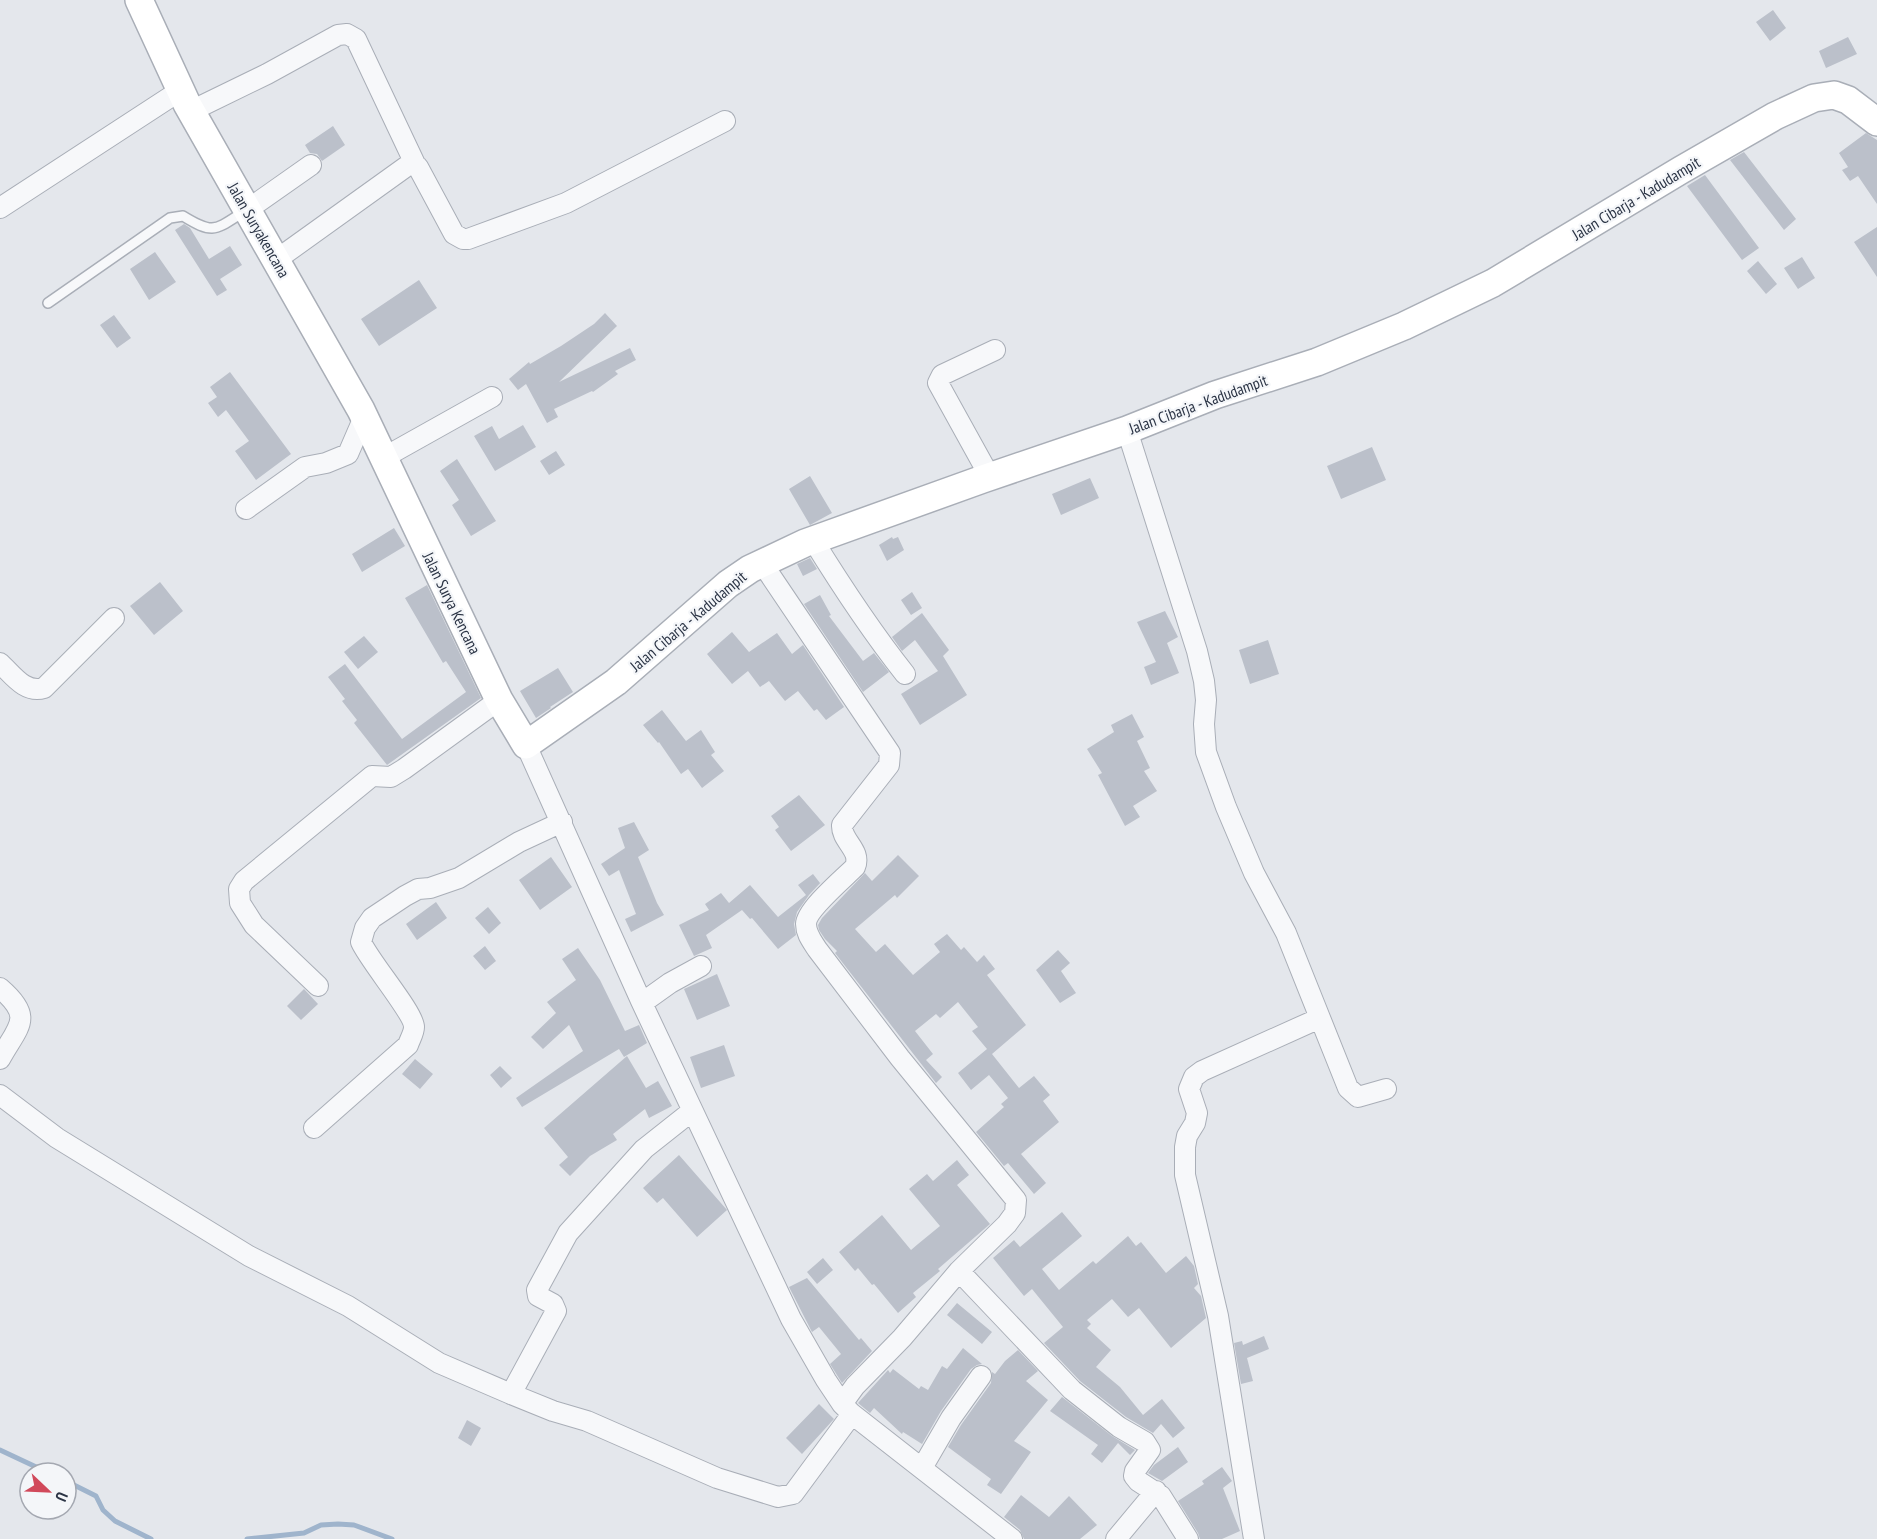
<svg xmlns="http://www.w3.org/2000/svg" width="1877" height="1539" viewBox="0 0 1877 1539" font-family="'PT Sans Narrow',sans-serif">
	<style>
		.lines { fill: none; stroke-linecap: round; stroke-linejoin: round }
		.stream { stroke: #9fb4cc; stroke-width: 5 }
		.building { fill: #bbc0ca }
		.lane-casing { stroke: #a9aeb7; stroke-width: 12 }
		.street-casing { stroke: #a9aeb7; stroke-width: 22 }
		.secondary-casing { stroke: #a9aeb7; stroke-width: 30 }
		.lane { stroke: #f7f8fa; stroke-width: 9 }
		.street { stroke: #f7f8fa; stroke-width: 20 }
		.secondary { stroke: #fff; stroke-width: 27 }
		.labels { text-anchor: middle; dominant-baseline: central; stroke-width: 4.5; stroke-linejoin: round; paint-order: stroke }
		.street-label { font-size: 16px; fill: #2b3445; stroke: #f4f6f9 }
	</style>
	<rect width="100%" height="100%" fill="#e4e7ec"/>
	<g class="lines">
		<path class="stream" d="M0 1450 49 1473
			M66 1481 96 1496 103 1510 115 1521 151 1539
			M247 1539 304 1533 321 1525 338 1524 354 1525 392 1539"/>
	</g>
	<path class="building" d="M1773 10 1786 28 1770 41 1756 22Z
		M1848 37 1857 54 1826 68 1819 51Z
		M333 126 345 145 322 161 317 154 310 153 305 145Z
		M1866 133 1877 140V204L1858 176 1850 181 1842 170 1848 167 1839 153Z
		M1744 152 1796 219 1784 230 1730 160Z
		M1705 175 1759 248 1742 260 1687 186Z
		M184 224 190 228 209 259 230 246 242 265 220 279 227 290 217 296 175 230Z
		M1877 227V277L1854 242Z
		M155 252 176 282 149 300 130 269Z
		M1802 257 1815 278 1798 289 1784 268Z
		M1758 261 1777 284 1766 294 1747 271Z
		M419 280 437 308 379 346 361 319Z
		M605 313 617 326 559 382 630 348 636 360 615 371 618 374 593 392 592 391 554 409 558 417 547 423 526 384 518 390 509 379 529 362 530 364 561 346 594 324Z
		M114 315 131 338 117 348 100 325Z
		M230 372 291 454 256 480 235 451 249 441 226 410 218 417 208 403 217 397 210 387Z
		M523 425 536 447 495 471 474 436 492 426 499 439Z
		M1372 447 1386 480 1341 499 1327 466Z
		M556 451 565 465 549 475 540 461Z
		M457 459 496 521 471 536 452 505 459 500 440 471Z
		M810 476 832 513 810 525 789 489Z
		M1090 478 1099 498 1061 515 1052 494Z
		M394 528 405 546 362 572 352 554Z
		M892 537 893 539 898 537 904 550 887 561 879 545Z
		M810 558 817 569 803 576 797 564Z
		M160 582 183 611 154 635 130 606Z
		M427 585 481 698 387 765 354 723 357 720 342 701 345 699 328 677 345 664 402 739 466 692 446 661 443 663 405 598Z
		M912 592 922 608 911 615 901 600Z
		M820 595 831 615 829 616 863 661 874 653 889 672 863 692 804 604Z
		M1165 611 1178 637 1167 643 1179 673 1151 685 1144 667 1156 662 1137 622Z
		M922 613 949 650 943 656 967 695 920 725 901 694 938 671 915 640 902 651 892 637Z
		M732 632 749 652 777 633 792 654 803 645 844 707 826 720 817 709 814 711 798 691 785 701 769 681 760 687 748 671 732 684 707 654Z
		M364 636 378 652 358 669 344 652Z
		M1268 640 1279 674 1250 684 1239 650Z
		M558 668 573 692 550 707 551 708 536 718 520 691Z
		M662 710 686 741 701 730 715 752 711 755 724 771 702 788 688 769 681 774 659 742 658 743 643 725Z
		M1132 714 1144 737 1137 741 1150 768 1144 771 1157 791 1133 806 1140 817 1125 826 1098 775 1102 773 1087 749 1114 732 1111 725Z
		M799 795 825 825 791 851 775 830 779 827 771 816Z
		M634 822 649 850 638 857 657 903 664 915 631 932 625 919 636 914 619 870 609 876 601 864 625 848 618 828Z
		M898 855 919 876 897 898 895 895 855 929 876 952 885 944 913 975 940 952 934 944 947 934 961 950 964 947 977 962 984 955 995 969 987 975 1026 1025 992 1054 1019 1088 1034 1076 1050 1095 1043 1101 1059 1122 1021 1154 1046 1183 1034 1194 1008 1163 1004 1166 976 1132 1004 1107 1001 1104 1008 1098 989 1075 971 1090 958 1073 987 1049 972 1031 978 1027 958 1002 940 1018 936 1014 915 1031 933 1054 926 1060 942 1077 936 1083 835 953 837 951 825 939 819 930 818 925 822 918 865 873 872 881Z
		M551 857 572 887 540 910 519 880Z
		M813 874 820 883 823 880 809 895 797 912 794 924 796 935 778 949 752 918 750 919 742 910 706 935 712 948 694 956 679 925 709 910 705 904 721 893 729 903 750 885 778 917 806 895 798 885Z
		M436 902 447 918 417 940 406 924Z
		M488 907 501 923 489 934 475 918Z
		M485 946 496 961 485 970 473 956Z
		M578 948 600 980 625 1031 639 1025 647 1043 624 1057 619 1049 522 1107 516 1098 583 1051 569 1025 543 1049 531 1037 556 1013 547 1002 576 980 562 959Z
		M1058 950 1070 963 1061 971 1076 993 1060 1003 1036 970Z
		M717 974 730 1006 697 1020 684 989Z
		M304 989 318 1004 301 1020 287 1006Z
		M724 1045 735 1076 701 1088 690 1057Z
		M627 1056 646 1088 658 1081 672 1106 649 1118 645 1109 613 1134 617 1140 590 1156 570 1176 559 1165 568 1157 544 1128Z
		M415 1059 433 1074 420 1089 402 1074Z
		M500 1066 512 1078 501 1088 490 1075Z
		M679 1155 727 1210 697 1237 663 1198 657 1203 643 1188Z
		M957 1160 969 1175 957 1185 990 1224 938 1269 940 1271 913 1293 916 1297 898 1313 874 1284 872 1285 858 1268 855 1271 839 1252 882 1215 911 1250 918 1244 940 1226 909 1189 927 1174 933 1181Z
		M1062 1212 1082 1236 1042 1269 1059 1290 1093 1261 1096 1264 1128 1236 1136 1246 1141 1242 1166 1273 1186 1256 1194 1266 1198 1284 1194 1288 1201 1296 1206 1318 1171 1348 1139 1308 1128 1317 1112 1299 1087 1320 1091 1324 1087 1328 1111 1350 1096 1367 1120 1387 1143 1415 1162 1399 1185 1428 1173 1438 1161 1424 1153 1433 1126 1417 1080 1381 1044 1343 1063 1327 1032 1289 1024 1296 993 1258 1014 1240 1020 1247Z
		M823 1258 833 1270 817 1284 807 1272Z
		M807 1278 859 1340 861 1338 872 1351 842 1383 830 1364 841 1354 819 1327 812 1332 789 1287Z
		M957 1303 992 1332 982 1344 947 1315Z
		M1264 1336 1269 1349 1247 1358 1253 1381 1241 1384 1234 1343 1242 1341 1243 1345Z
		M963 1348 982 1364 977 1365 971 1369 941 1411 922 1444 903 1432 902 1434 874 1408 870 1413 858 1403 888 1370 890 1373 893 1369 919 1389 921 1386 928 1390 942 1366 947 1369Z
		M1018 1350 1038 1371 1026 1381 1048 1400 1014 1441 1031 1452 1001 1494 987 1485 991 1479 948 1447 961 1425 991 1383 992 1372 995 1374 1005 1361Z
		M1062 1397 1112 1436 1135 1450 1130 1455 1118 1443 1102 1463 1091 1454 1098 1445 1050 1411Z
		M819 1404 834 1419 802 1454 786 1438Z
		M467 1420 481 1428 471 1446 458 1438Z
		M1178 1447 1188 1462 1162 1481 1148 1473 1154 1465Z
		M1222 1467 1232 1481 1223 1488 1240 1531 1222 1539H1200L1198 1533 1178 1501 1204 1484 1202 1481Z
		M1021 1495 1049 1517 1069 1496 1097 1525 1080 1539H1024L1020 1530 1004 1517Z"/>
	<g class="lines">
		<g class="lane-casing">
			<path id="lane" d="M48 303 170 218 183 216C214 235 215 230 245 211"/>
		</g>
		<g class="street-casing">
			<path id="street" d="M191 111 267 74 338 35 347 34 356 39 416 166
				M0 208 181 90
				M247 210 311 165
				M276 260 407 166 412 165 418 167 454 234 463 239H468L566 203 725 121
				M1127 430 1197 651 1204 681 1206 700 1204 724 1206 752 1226 807 1254 873 1286 933 1320 1018 1202 1071 1194 1077 1189 1089 1197 1113 1195 1123 1187 1136 1185 1147V1175L1218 1316 1254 1539
				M383 458 492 397
				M990 477 938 383 942 375 995 350
				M246 509 305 467 326 463 348 454 364 417
				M813 540C842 587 871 631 905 674
				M762 563 890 753 889 765 842 825C841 841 862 850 855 867 844 878 806 910 806 924 806 934 812 941 817 949L900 1058 1016 1200 1015 1213 1007 1224 959 1271 902 1338 855 1386 842 1404
				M0 663C12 674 25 694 44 688L114 618
				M526 745 641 1001 791 1319 826 1380 842 1404 852 1414 1012 1539
				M318 986 254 925 240 903 239 889 244 881 372 776 391 777 404 769 499 700
				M0 988C35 1018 18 1026 0 1059
				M642 1003 670 983 701 966
				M1320 1018 1348 1088 1358 1097 1386 1089
				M0 1095 57 1138 249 1256 348 1306 439 1363 511 1394 553 1411 587 1421 717 1478 778 1497 793 1494 852 1414
				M314 1128 408 1045C410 1039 414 1033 414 1027 414 1013 370 962 361 942L365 928 372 918 405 896 418 889 430 888 459 878 519 842 562 822
				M959 1271 1072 1390 1119 1427 1145 1442 1150 1450 1135 1471 1134 1476 1138 1481 1161 1496 1188 1539
				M511 1394 556 1311 553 1304 538 1296 537 1290 568 1233 644 1149 692 1111
				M922 1468 951 1418 981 1376
				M1116 1539 1156 1491"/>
		</g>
		<g class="secondary-casing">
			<path id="secondary" d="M139 0 187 104 361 410 499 700 526 745 616 682 728 584 750 569 805 543 983 479 1127 430 1215 395 1317 362 1404 326 1493 283 1681 170 1775 116 1814 98 1834 95 1848 100 1877 122"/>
		</g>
		<use href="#lane" class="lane"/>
		<use href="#street" class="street"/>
		<use href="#secondary" class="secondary"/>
	</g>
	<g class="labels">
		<g class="street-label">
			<text transform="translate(1636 198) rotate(-31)">Jalan Cibarja - Kadudampit</text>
			<text transform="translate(259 230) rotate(60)">Jalan Suryakencana</text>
			<text transform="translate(1198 404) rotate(-20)">Jalan Cibarja - Kadudampit</text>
			<text transform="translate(452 603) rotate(64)">Jalan Surya Kencana</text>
			<text transform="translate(688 621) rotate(-40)">Jalan Cibarja - Kadudampit</text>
		</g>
	</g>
	<g transform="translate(48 1491) rotate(113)"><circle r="28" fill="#f4f6f9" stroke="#a4a8b1" stroke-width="1.5"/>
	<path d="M0-4.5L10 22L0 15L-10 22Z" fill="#d1495b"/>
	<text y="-9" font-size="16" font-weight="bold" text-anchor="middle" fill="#2b3445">U</text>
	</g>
</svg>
